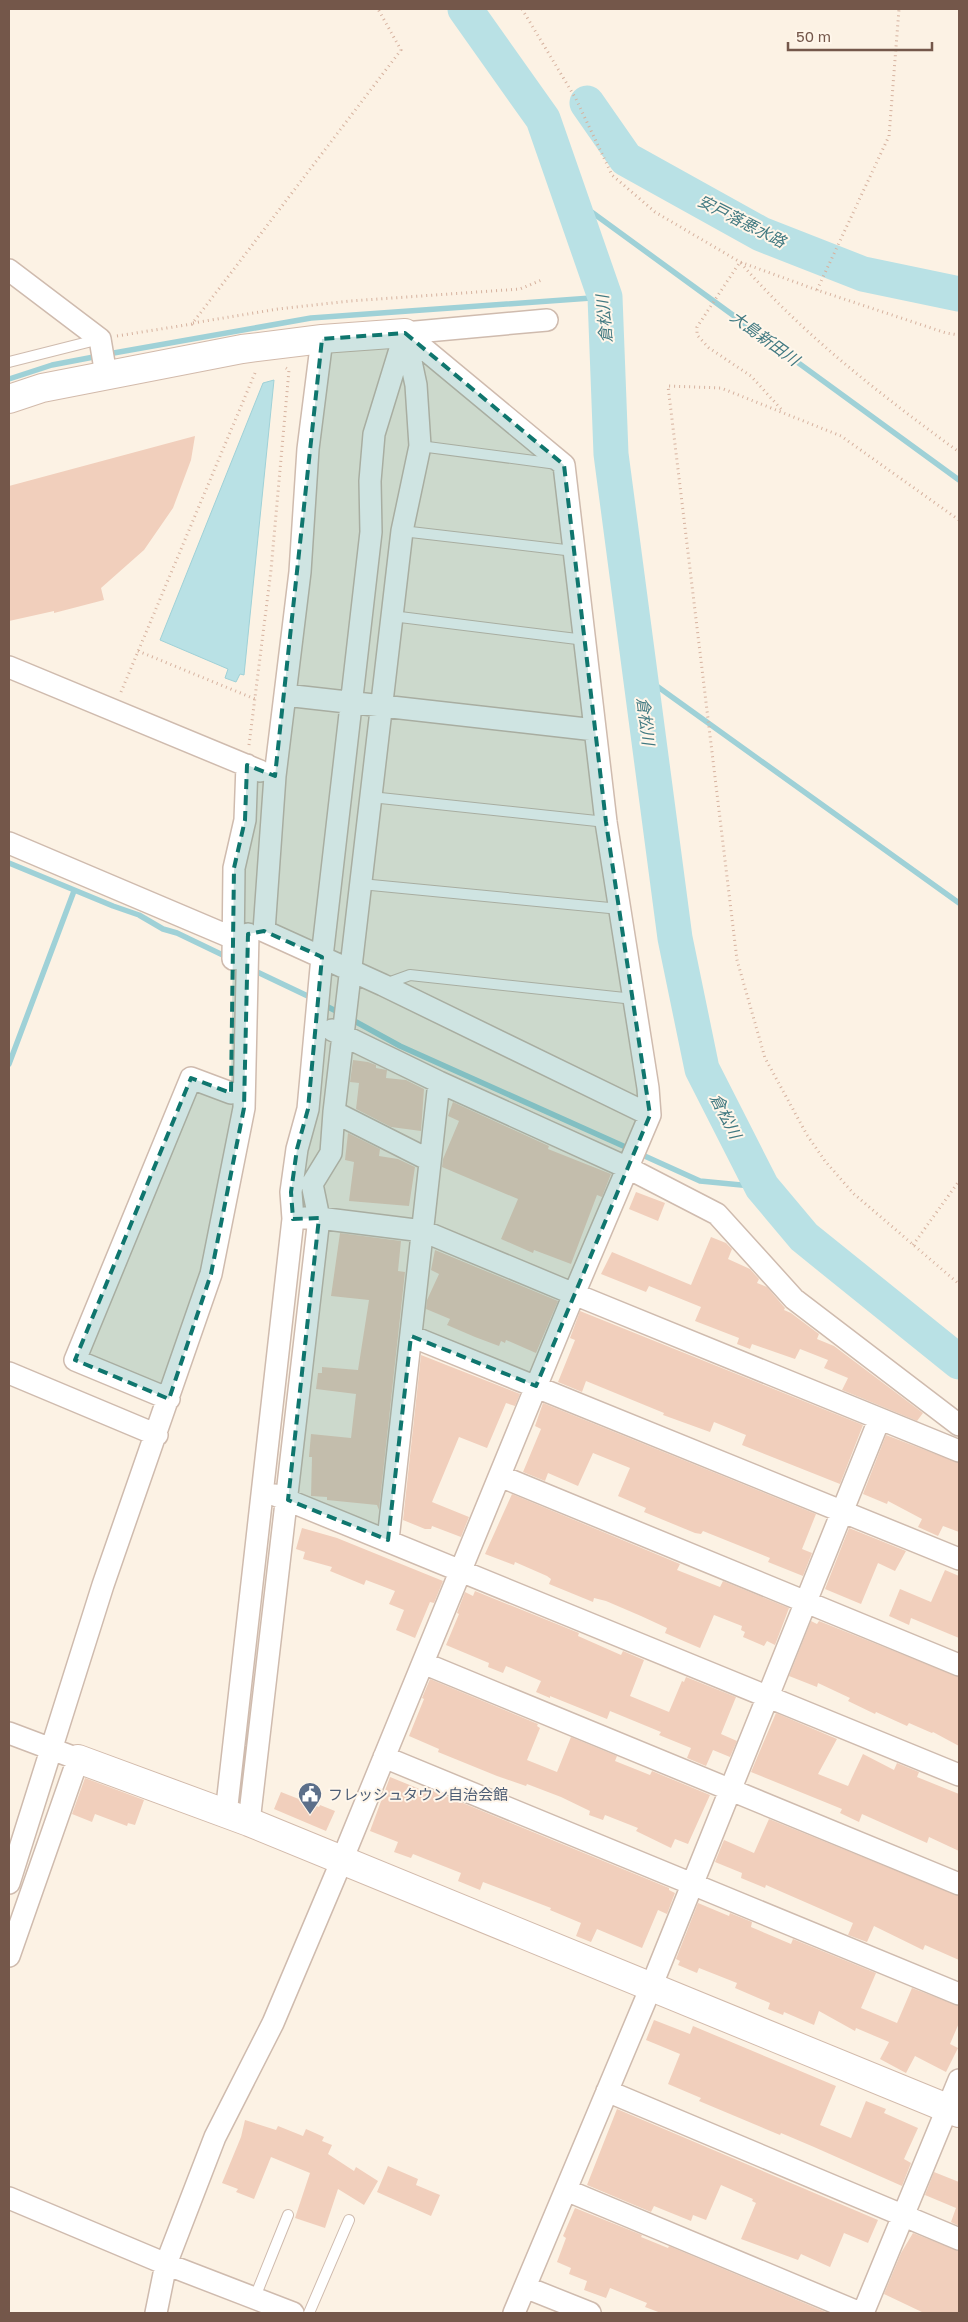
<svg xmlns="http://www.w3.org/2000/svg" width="968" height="2322" viewBox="0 0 968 2322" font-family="'Golos Text','Noto Sans JP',sans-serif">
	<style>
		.water { fill: #b9e1e5; stroke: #9fd1d7 }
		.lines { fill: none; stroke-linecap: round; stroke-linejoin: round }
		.stream { stroke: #9fd1d7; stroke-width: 5.5 }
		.river { stroke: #b9e1e5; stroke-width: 35 }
		.building { fill: #f1cfbc }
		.lane-casing { stroke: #cfbbae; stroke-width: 12 }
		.street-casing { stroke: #cfbbae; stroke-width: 24 }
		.secondary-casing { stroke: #d2baab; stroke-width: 30 }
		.path { stroke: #d6b29f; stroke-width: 3; stroke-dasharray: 1 4; stroke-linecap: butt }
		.lane { stroke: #fff; stroke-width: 10 }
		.street { stroke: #fff; stroke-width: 21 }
		.secondary { stroke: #fff; stroke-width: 28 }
		.marked { fill: #0f766e; fill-opacity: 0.2; stroke: #0f766e; stroke-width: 4; stroke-dasharray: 10 6; stroke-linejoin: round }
		.labels { text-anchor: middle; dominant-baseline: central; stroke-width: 4; stroke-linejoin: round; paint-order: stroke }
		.service-label { font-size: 15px; fill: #4e5e75; stroke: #fff6ea; text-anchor: start }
		.water-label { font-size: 16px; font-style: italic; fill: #417981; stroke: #fff6ea }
	</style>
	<rect width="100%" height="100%" fill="#fcf2e4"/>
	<path class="water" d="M274 380 244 675 240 674 236 682 225 678 228 669 160 640 263 383Z"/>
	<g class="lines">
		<path class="stream" d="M571 197 959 480
			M108 354 311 318 605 297
			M9 379 52 365 99 356
			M640 674 959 903
			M9 863 113 906 139 915 163 929 177 933 229 958
			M253 970 314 999
			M322 1004 340 1013
			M349 1018 400 1046 630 1149
			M9 1064 74 891
			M638 1153 700 1181 762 1187"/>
		<path class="river" d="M465 9 543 119 605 297 611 454 675 938 702 1069 762 1187 804 1237 959 1362
			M587 103 626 159 761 234 863 274 959 294"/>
	</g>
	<path class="building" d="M195 436 191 460 173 508 144 550 101 588 104 600 54 613V611L9 621V486Z
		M353 1060 368 1062 376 1065V1068L387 1070 386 1078 406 1080 424 1089 421 1131 391 1127 356 1109 359 1083 350 1082Z
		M453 1102 549 1146 548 1149 611 1174 602 1197 597 1195 571 1264 534 1250 533 1253 501 1239 518 1199 442 1167 443 1159 459 1121 448 1116Z
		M348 1133 380 1149 379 1156 398 1159 415 1167 409 1206 349 1201 354 1162 345 1160Z
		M636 1192 665 1203 658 1221 629 1209Z
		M340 1233 401 1241 398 1271 405 1272 379 1510 377 1505 327 1500V1497L311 1496 312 1457H309L311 1434 351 1438 356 1394 316 1389 318 1373H322V1367L358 1370 369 1300 331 1296Z
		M711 1237 726 1243 732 1249 728 1259 750 1269 759 1279 757 1283 767 1287 785 1308 784 1310 791 1313 819 1334 817 1339 834 1346 923 1413 917 1421 842 1390 848 1378 824 1368 828 1360 800 1349 795 1359 752 1344 750 1349 737 1344 739 1338 695 1321 701 1307 649 1286 646 1292 601 1274 612 1252 691 1285Z
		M435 1250 558 1301 536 1353 506 1340 505 1343 501 1341 499 1346 475 1337 447 1325 450 1319 426 1309 427 1300 439 1274 431 1270Z
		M580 1311 863 1425 840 1484 742 1445 746 1435 714 1422 710 1432 663 1415 664 1413 586 1381 582 1392 558 1382 575 1340 570 1338Z
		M421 1355 520 1394 515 1406 506 1403 487 1448 459 1437 432 1502 469 1517 461 1537 432 1526 431 1529H425L403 1520Z
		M543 1403 816 1514 802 1549 812 1553 803 1576 768 1562 770 1558 703 1531 701 1534 695 1533 644 1512 646 1508 618 1496 630 1468 593 1453 578 1486 548 1473 545 1481 523 1472 541 1429 535 1426Z
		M886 1435 959 1463V1532L943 1526 938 1536 918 1527 922 1519 888 1501 887 1504 863 1494Z
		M512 1494 680 1564 677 1570 720 1587 723 1581 789 1608 775 1645 767 1641 764 1646 743 1637 745 1632 741 1630 742 1626 714 1615 700 1648 665 1633 667 1628 641 1616 606 1601 594 1598 593 1602 549 1584 551 1579 547 1576 515 1562 514 1565 485 1554Z
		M302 1528 337 1538 443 1581 434 1603 430 1602 415 1638 396 1630 404 1610 389 1604 395 1591 366 1580 364 1585 330 1571 332 1567 303 1559 305 1552 296 1549Z
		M849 1528 906 1551 895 1571 878 1563 861 1604 825 1589Z
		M945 1570 959 1576V1638L911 1618 909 1625 889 1616 900 1589 931 1602Z
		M475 1591 579 1633 578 1636 621 1655 623 1651 644 1660 630 1696 669 1712 682 1681 684 1682 686 1677 736 1697 721 1734 737 1741 730 1757 713 1750 706 1766 687 1758 691 1748 659 1735 661 1732 610 1711 607 1719 550 1696V1698L536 1692 541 1681 506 1666 503 1673 488 1667 489 1663 446 1645 459 1614 457 1613 465 1592 473 1596Z
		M811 1621 817 1624 819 1621 959 1677V1746L933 1732 932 1733 909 1723 907 1726 876 1712 875 1714 848 1701 850 1698 818 1683 817 1687 789 1676Z
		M430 1679 538 1724 537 1726 540 1728 527 1760 557 1772 571 1737 617 1756 615 1761 650 1775 652 1771 710 1795 688 1844 675 1839 671 1848 636 1831 638 1828 605 1815 603 1820 589 1815 590 1811 561 1797 527 1784 526 1786 497 1776 438 1752 439 1749 409 1736 424 1699 422 1698Z
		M776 1713 837 1739 818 1774 848 1786 863 1754 894 1770 897 1763 919 1772 917 1777 959 1794V1851L929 1837 927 1843 862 1814 859 1822 840 1813 842 1809 751 1772Z
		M390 1777 422 1790 424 1787 669 1888V1890L675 1893 667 1914 658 1910 642 1948 597 1929 591 1942 576 1936 581 1923 550 1910 551 1908 483 1882 480 1890 458 1881 461 1873 413 1854 411 1858 394 1852 398 1842 370 1831Z
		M85 1778 144 1800 135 1825 128 1823 127 1826 95 1814 92 1822 72 1814Z
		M281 1792 319 1807 320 1805 335 1811 326 1831 274 1809Z
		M769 1819 959 1896V1960L925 1945 923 1950 874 1926 867 1942 848 1935 853 1923 766 1885 765 1888 741 1878 742 1873 715 1862 724 1840 754 1853Z
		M698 1903 729 1916 730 1913 752 1922 751 1927 791 1944 793 1939 876 1973 861 2008 897 2023 912 1988 959 2006V2023L950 2044 958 2048 946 2072 915 2056 906 2073 880 2059 889 2042 856 2028 855 2031 819 2011 814 2025 784 2012 783 2015 768 2009 770 2003 735 1988 737 1983 699 1968 697 1973 678 1965 680 1961 676 1959Z
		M654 2020 690 2034 693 2026 836 2086 820 2125 851 2138 866 2101 886 2109 884 2113 918 2128 904 2159 911 2163 902 2186 814 2147 781 2133 780 2135 699 2101 701 2098 668 2084 680 2054 646 2040Z
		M617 2109 878 2220 868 2243 844 2233 830 2267 801 2254 798 2260 741 2239 756 2203 752 2201 753 2199 721 2185 706 2220 693 2215 691 2221 654 2206 651 2212 587 2185Z
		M245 2120 276 2130 278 2126 303 2136 306 2129 324 2137 322 2141 332 2145 328 2154 354 2171 356 2167 378 2181 364 2205 338 2189 325 2228 295 2218 310 2173 271 2157 254 2199 236 2192 238 2189 222 2183 241 2137Z
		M388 2166 418 2179 416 2185 440 2195 431 2216 377 2192Z
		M934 2172 959 2182V2226L951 2222 956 2208 925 2195Z
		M575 2208 642 2235 641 2237 668 2248 669 2246 828 2313H661L645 2307 647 2303 610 2288 606 2298 584 2290 587 2281 569 2274 571 2268 557 2262 566 2238 563 2236Z
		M913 2233 959 2251V2313H924L884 2294 901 2253Z"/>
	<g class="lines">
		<g class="lane-casing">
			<path id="lane" d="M9 362 100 339
				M420 446 557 464
				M402 531 574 551
				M392 616 585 640
				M371 797 606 822
				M361 884 620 909
				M385 984 410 975 634 999
				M255 2297 288 2215
				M309 2313 349 2220"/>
		</g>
		<g class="street-casing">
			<path id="street" d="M9 270 100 339 106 375
				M405 333 564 465 606 822 648 1088 650 1115 574 1294 959 1451
				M405 333 547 320
				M322 339 308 449 300 572 275 776 264 931 383 985 650 1115
				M9 667 260 771
				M285 695 595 730
				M9 843 233 938 247 935
				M233 959 234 868 245 820 247 765
				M332 1030 439 1082 628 1168 717 1214 794 1299 959 1425
				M334 1112 429 1160
				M411 1336 959 1559
				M9 1373 157 1435
				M169 1399 75 1360 191 1078 231 1093
				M500 1476 959 1665
				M275 1495 959 1775
				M388 1540 439 1082
				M423 1663 959 1884
				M9 1733 78 1759 9 1956
				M384 1757 959 1994
				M226 1814 293 1219 291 1192 297 1149 308 1109 322 957 371 532 370 481 374 434 405 333
				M249 1822 319 1218 312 1184 331 1153 334 1112 402 531 420 446 416 385 405 333
				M9 1883 103 1585 211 1274 244 1108 248 934
				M607 2091 959 2239
				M566 2190 860 2313
				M9 2198 166 2264 293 2313
				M525 2287 590 2313
				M156 2313 166 2264 215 2137 273 2023 342 1860 574 1294 423 1231 319 1218H304
				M514 2313 651 1987 879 1420
				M863 2313 959 2080"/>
		</g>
		<g class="secondary-casing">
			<path id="secondary" d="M9 399 42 388 242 349 322 339 405 333
				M78 1759 249 1822 959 2113"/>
		</g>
		<path class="path" d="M522 9 576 99 612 175 655 212 740 262 817 290 946 333 959 335
			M817 290 889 136 899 9
			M193 323 278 309 350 301 520 289 544 279
			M117 336 192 324 401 50 378 9
			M781 409 751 376 709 348 697 335V327L740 262C803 335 881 395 959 452
			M959 520 841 436 721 388 668 386 737 960 765 1058 807 1135 825 1161 854 1194 959 1284
			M138 651 255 699
			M121 692 255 373 257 372
			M249 745 271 570 289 370 286 368
			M913 1245 959 1181"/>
		<use href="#lane" class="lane"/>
		<use href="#street" class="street"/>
		<use href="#secondary" class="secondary"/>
	</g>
	<path class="marked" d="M405 333 564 465 606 822 650 1115 536 1386 411 1336 388 1540 288 1500 319 1218 293 1219 291 1192 297 1149 308 1109 322 957 264 931 248 934 244 1108 211 1274 169 1399 75 1360 191 1078 231 1093 234 868 245 820 247 765 275 776 322 339Z"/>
	<defs>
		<g id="civic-pin" transform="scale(1.25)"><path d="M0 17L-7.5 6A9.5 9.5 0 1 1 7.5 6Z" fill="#5c6f8a" stroke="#fff6ea"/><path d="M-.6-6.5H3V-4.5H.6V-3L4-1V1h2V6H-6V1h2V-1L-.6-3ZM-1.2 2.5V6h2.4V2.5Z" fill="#fff"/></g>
	</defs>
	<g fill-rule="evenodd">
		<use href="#civic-pin" x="310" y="1794"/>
	</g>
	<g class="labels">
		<g class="service-label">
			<text x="328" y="1794">フレッシュタウン自治会館</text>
		</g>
		<g class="water-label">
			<text transform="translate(742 221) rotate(27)">安戸落悪水路</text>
			<text transform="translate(604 319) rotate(-95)">倉松川</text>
			<text transform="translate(765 338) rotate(36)">大島新田川</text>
			<text transform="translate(646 721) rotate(83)">倉松川</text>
			<text transform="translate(726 1116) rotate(63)">倉松川</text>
		</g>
	</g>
	<rect width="968" height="2322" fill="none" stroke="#74574a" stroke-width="20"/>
	<path d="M788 42v8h144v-8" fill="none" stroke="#74574a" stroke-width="2.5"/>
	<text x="796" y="42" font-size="15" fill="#74574a" stroke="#fff6ea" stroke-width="4" paint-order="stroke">50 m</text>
</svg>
